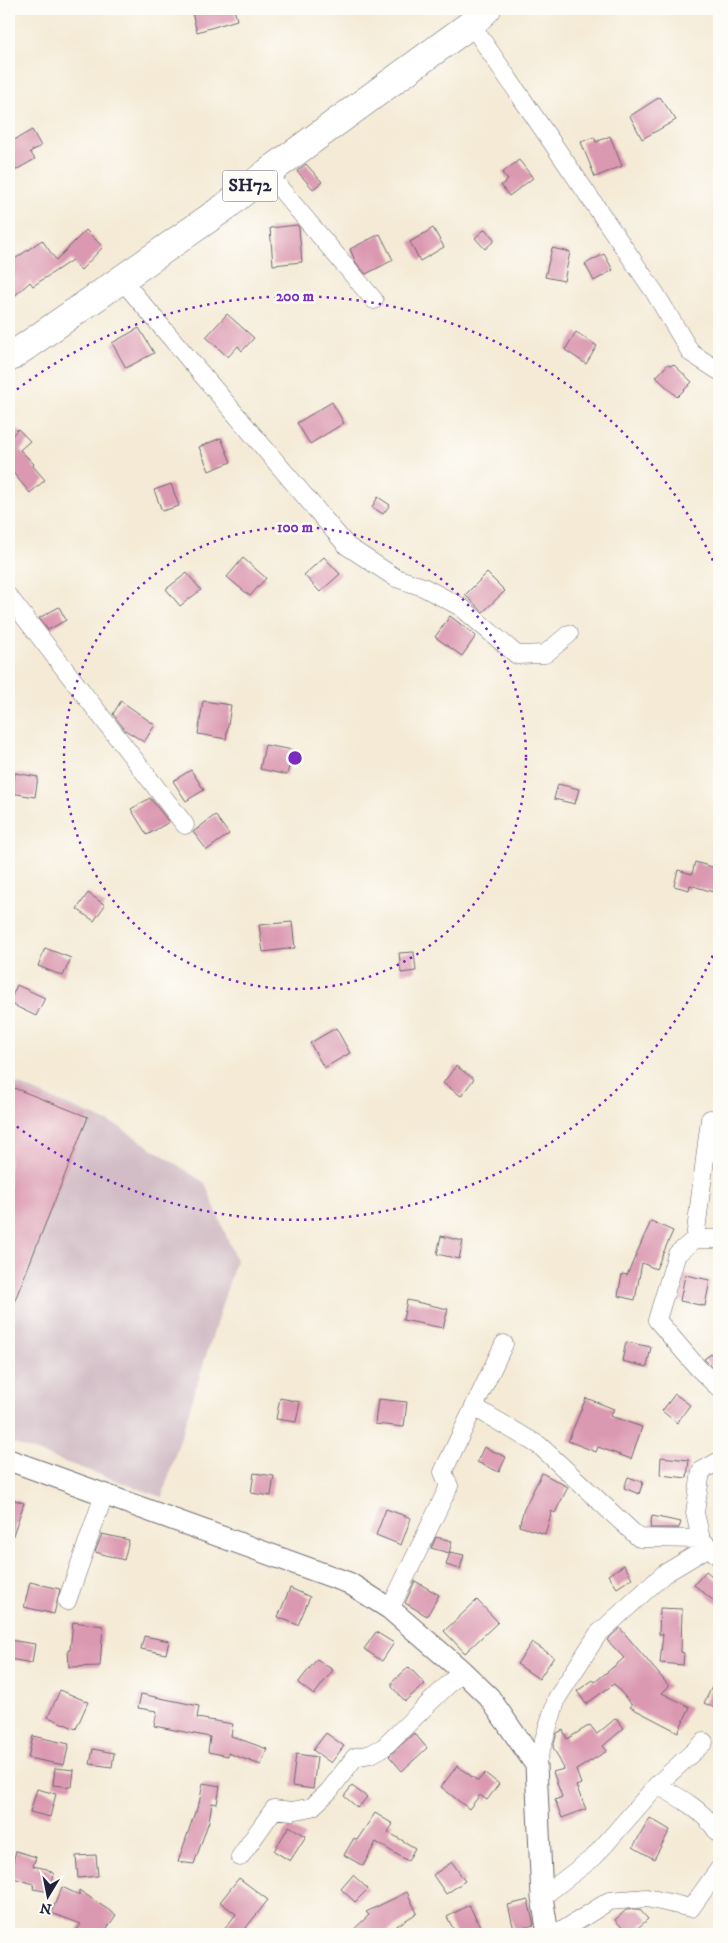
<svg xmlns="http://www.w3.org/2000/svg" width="728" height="1943" viewBox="0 0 728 1943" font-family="'IM FELL DW Pica',serif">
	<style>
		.industrial { fill: #d2bdc6 }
		.building { fill: #db99b1 }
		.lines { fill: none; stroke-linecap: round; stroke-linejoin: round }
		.minor-casing { stroke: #6c6871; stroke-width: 19 }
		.tertiary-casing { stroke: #6c6871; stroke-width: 23 }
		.primary-casing { stroke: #6c6871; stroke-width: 29 }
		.minor { stroke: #fff; stroke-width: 18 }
		.tertiary { stroke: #fff; stroke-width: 21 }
		.primary { stroke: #fff; stroke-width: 28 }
		.ring { fill: none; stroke: #7b2cbf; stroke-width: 2.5; stroke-dasharray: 2.5 5 }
		.labels { text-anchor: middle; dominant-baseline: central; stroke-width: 5; stroke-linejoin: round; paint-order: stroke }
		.shield { fill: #fdfcf7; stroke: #646373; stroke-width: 1 }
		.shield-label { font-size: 18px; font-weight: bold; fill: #22223b }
		.centre { fill: #7b2cbf; stroke: #fdfcf7; stroke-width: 2.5 }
		.ring-label { font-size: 15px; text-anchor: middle; font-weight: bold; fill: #7b2cbf; stroke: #fdfcf7; stroke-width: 5; stroke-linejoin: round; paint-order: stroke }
	</style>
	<rect width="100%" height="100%" fill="#fdfcf7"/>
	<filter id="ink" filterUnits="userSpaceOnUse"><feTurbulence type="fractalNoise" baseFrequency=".02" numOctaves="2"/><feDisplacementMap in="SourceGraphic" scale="10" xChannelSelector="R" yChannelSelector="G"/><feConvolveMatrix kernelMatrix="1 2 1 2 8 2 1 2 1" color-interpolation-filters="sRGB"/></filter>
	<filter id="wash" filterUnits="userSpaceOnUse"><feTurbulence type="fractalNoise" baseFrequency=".0096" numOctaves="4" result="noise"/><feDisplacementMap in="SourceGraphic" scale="20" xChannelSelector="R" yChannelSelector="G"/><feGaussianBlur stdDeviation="1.12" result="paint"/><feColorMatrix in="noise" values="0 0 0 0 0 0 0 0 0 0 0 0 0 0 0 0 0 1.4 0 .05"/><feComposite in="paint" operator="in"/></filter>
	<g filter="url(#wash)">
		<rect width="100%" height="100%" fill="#f4ead5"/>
		<path class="industrial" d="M9 1081 118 1126 205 1183 236 1260 162 1497 9 1442Z"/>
		<g id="blocks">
			<path class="building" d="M191 9H234L237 20 197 32Z
				M660 97 676 120 642 139 630 116Z
				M32 130 41 146 30 152 35 159 9 174V143Z
				M610 136 622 166 595 177 581 142 594 137 596 142Z
				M519 160 533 178 509 196 501 185 508 180 502 173Z
				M306 164 322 182 313 189 297 171Z
				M297 225 299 228 302 262 273 265 270 228Z
				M433 228 444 247 420 261 410 242Z
				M485 229 495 240 485 249 475 238Z
				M86 230 103 247 81 270 72 260 33 286 30 282 9 301V263L42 240 56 260Z
				M380 234 393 260 366 274 356 263 350 249Z
				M552 248 570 252 564 281 545 277Z
				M604 254 613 270 594 281 585 264Z
				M227 314 254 338 242 351 238 346 228 357 206 337Z
				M139 328 154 353 126 368 112 343Z
				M576 332 597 346 586 364 565 350Z
				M668 364 671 366 673 364 692 382 677 397 656 377Z
				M332 402 344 423 310 444 297 423Z
				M18 429 30 441 20 450 34 464 33 466 45 480 30 493 9 468V439Z
				M221 438 231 462 209 471 199 447Z
				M171 484 179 506 162 511 154 490Z
				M378 497 390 505 383 514 372 507Z
				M324 557 340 574 320 592 304 575Z
				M243 558 266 578 250 596 227 577Z
				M187 573 201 590 180 606 166 589Z
				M487 573 505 591 483 612 465 595Z
				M59 607 66 620 48 630 39 618Z
				M450 616 476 636 462 656 435 637Z
				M121 701 155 725 144 742 125 730 113 714Z
				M203 701 231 705 226 739 198 734Z
				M265 745 293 750 287 775 260 769Z
				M191 770 204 790 186 801 173 781Z
				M15 773 38 777 35 797 11 793Z
				M558 784 579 789 575 804 554 799Z
				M150 798 169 822 147 835 131 809Z
				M215 815 229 834 207 850 193 832Z
				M695 862 719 869 713 892 690 885 689 890 674 886 678 870 692 874Z
				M88 893 105 905 94 921 77 909Z
				M292 922 295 948 263 952 259 925Z
				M45 948 71 958 63 976 38 966Z
				M414 952 416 971 401 973 399 953Z
				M17 985 45 998 36 1016 9 1003Z
				M336 1028 350 1053 324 1068 310 1043Z
				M456 1066 474 1079 461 1096 443 1083Z
				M9 1086 88 1117 9 1315Z
				M651 1221 673 1231 656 1269 642 1263 635 1300 618 1296 622 1274 627 1275Z
				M441 1236 463 1241 459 1259 437 1254Z
				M685 1275 710 1280 705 1306 680 1301Z
				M407 1300 448 1309 443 1328 403 1320Z
				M626 1342 651 1347 647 1367 622 1361Z
				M714 1352 719 1359V1374L704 1359Z
				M675 1394 690 1405 677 1423 662 1411Z
				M280 1398 300 1402 296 1422 276 1419Z
				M586 1398 614 1409 610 1416 642 1427 631 1459 598 1447 596 1452 568 1441Z
				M378 1399 407 1402 404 1427 375 1424Z
				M484 1447 506 1457 499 1472 477 1462Z
				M661 1457 689 1460 687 1478 660 1475Z
				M254 1473 274 1476 271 1496 251 1493Z
				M542 1473 568 1487 555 1513 552 1511 545 1534 519 1526 524 1509Z
				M628 1477 643 1482 639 1494 624 1488Z
				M9 1498 24 1503 11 1541 9 1540Z
				M386 1509 411 1518 401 1545 376 1535Z
				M652 1516 681 1522 679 1528H650Z
				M102 1534 129 1540 124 1560 95 1552Z
				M436 1537 452 1541 449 1553 431 1548Z
				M450 1552 464 1555 460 1569 446 1565Z
				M624 1565 632 1578 617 1588 608 1575Z
				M706 1571 719 1582V1605L694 1585Z
				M415 1581 439 1595 427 1616 405 1603Z
				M30 1582 60 1589 54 1614 24 1607Z
				M290 1588 310 1597 298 1625 278 1617Z
				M477 1600 498 1622 465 1653 444 1631Z
				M660 1608 682 1609 681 1652 684 1653 683 1665 660 1663 663 1634H659Z
				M73 1622 103 1626 100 1666 69 1667 68 1650H70Z
				M620 1628 669 1686 662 1693 690 1707 678 1732 630 1707 632 1705 614 1684 586 1704 577 1691 593 1680 595 1682 624 1658 607 1640Z
				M376 1632 394 1643 382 1661 364 1649Z
				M144 1636 169 1641 166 1654 141 1649Z
				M9 1640 35 1644 32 1663 9 1659Z
				M532 1642 554 1657 539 1679 517 1664Z
				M317 1659 333 1670 314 1695 298 1683Z
				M409 1667 425 1684 405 1701 392 1687V1682Z
				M719 1673V1710L704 1703Z
				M60 1690 88 1702 76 1729 48 1717Z
				M141 1694 199 1706 197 1718 233 1724 231 1736 267 1749 261 1765 228 1753V1756L208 1752 210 1737 154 1726 157 1711 138 1708Z
				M616 1718 624 1728 603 1746 607 1751 576 1770 581 1784 576 1786 586 1809 562 1818 555 1800 562 1797 553 1772 564 1769 553 1747 557 1733 563 1730 567 1739 590 1725 597 1734Z
				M326 1733 344 1746 331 1763 313 1750Z
				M414 1733 427 1748 402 1771 389 1756Z
				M33 1736 69 1744 64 1765 28 1758Z
				M93 1749 114 1753 112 1767 90 1764Z
				M296 1754 317 1757 313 1789 292 1786Z
				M457 1766 478 1781 485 1773 499 1784 487 1800 480 1795 469 1809 441 1787Z
				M55 1768 74 1770 72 1787 53 1785Z
				M203 1783 220 1786 217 1804 212 1803 209 1821 194 1864 178 1862 195 1812H196L198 1804H199Z
				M352 1786 367 1797 358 1808 344 1796Z
				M37 1789 56 1794 50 1817 30 1812Z
				M375 1813 393 1824 388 1832 415 1848 408 1861 376 1842 363 1866 344 1855 354 1838 357 1840Z
				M650 1818 670 1830 654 1859 633 1847Z
				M289 1826 306 1836 290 1861 274 1851Z
				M16 1851 36 1857 33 1866 47 1869 54 1874 50 1892 33 1889 34 1884 9 1877Z
				M96 1855 98 1876 78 1878 76 1856Z
				M452 1862 465 1881 446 1894 433 1875Z
				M353 1875 368 1889 355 1902 341 1889Z
				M239 1878 268 1900 241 1934H221L236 1914 220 1902Z
				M62 1887 79 1895V1890L116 1915 103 1934H74L81 1924 51 1913Z
				M407 1892 417 1913 384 1934H349L369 1915 366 1912Z
				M528 1900 534 1925 514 1930 508 1905Z
				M469 1905 481 1928 469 1934H456L447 1917Z
				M639 1909 648 1919 631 1934H628L615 1920 626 1910Z"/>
		</g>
	</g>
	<g filter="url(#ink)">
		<use href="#blocks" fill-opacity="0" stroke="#6c6871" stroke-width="1"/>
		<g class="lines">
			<g class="minor-casing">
				<path id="minor" d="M471 24 655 293 691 353 719 371
					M267 173 374 300
					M122 280 347 546 396 578 423 587 461 607 517 655 545 654 569 634
					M9 597 185 825
					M695 1239 710 1119
					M719 1239H695L677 1254 657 1320 698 1368 719 1388
					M474 1407 540 1446 639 1538 701 1539
					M719 1461 701 1471 695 1513 701 1539 719 1557
					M67 1601 104 1495
					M390 1609 449 1486 443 1472 504 1344
					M536 1765 557 1698 598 1634 664 1574 709 1547
					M657 1785 704 1742
					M240 1857 274 1809 292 1811 312 1807 329 1791 355 1757 371 1754 384 1747 462 1671
					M542 1897 594 1857 657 1785C681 1798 704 1811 719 1834
					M557 1934 609 1901 647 1898 691 1908 719 1869"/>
			</g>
			<g class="tertiary-casing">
				<path id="tertiary" d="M9 1460 349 1583 390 1609 462 1671 489 1697 536 1765 542 1897 548 1934"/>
			</g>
			<g class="primary-casing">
				<path id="primary" d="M9 358 225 207 267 173 471 24 487 9"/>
			</g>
			<use href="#minor" class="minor"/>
			<use href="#tertiary" class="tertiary"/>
			<use href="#primary" class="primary"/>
		</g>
	</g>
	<g class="ring">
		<circle cx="295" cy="758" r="231"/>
		<path d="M719 942A462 462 0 0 1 11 1122M11 394A462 462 0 0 1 719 574"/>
	</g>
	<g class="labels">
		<rect class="shield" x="222.5" y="170.5" width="55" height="31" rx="4"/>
		<g class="shield-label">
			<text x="250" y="186">SH72</text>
		</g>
	</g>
	<circle cx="295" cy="758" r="8" class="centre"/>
	<g class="ring-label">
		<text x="295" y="301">200 m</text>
		<text x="295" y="532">100 m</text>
	</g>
	<rect width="728" height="1943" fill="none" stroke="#fdfcf7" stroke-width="30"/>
	<g transform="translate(48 1896) rotate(190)" stroke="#fdfcf7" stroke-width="4" paint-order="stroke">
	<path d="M0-4L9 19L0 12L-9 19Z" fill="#22223b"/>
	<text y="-8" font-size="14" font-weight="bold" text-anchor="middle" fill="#22223b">N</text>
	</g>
</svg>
